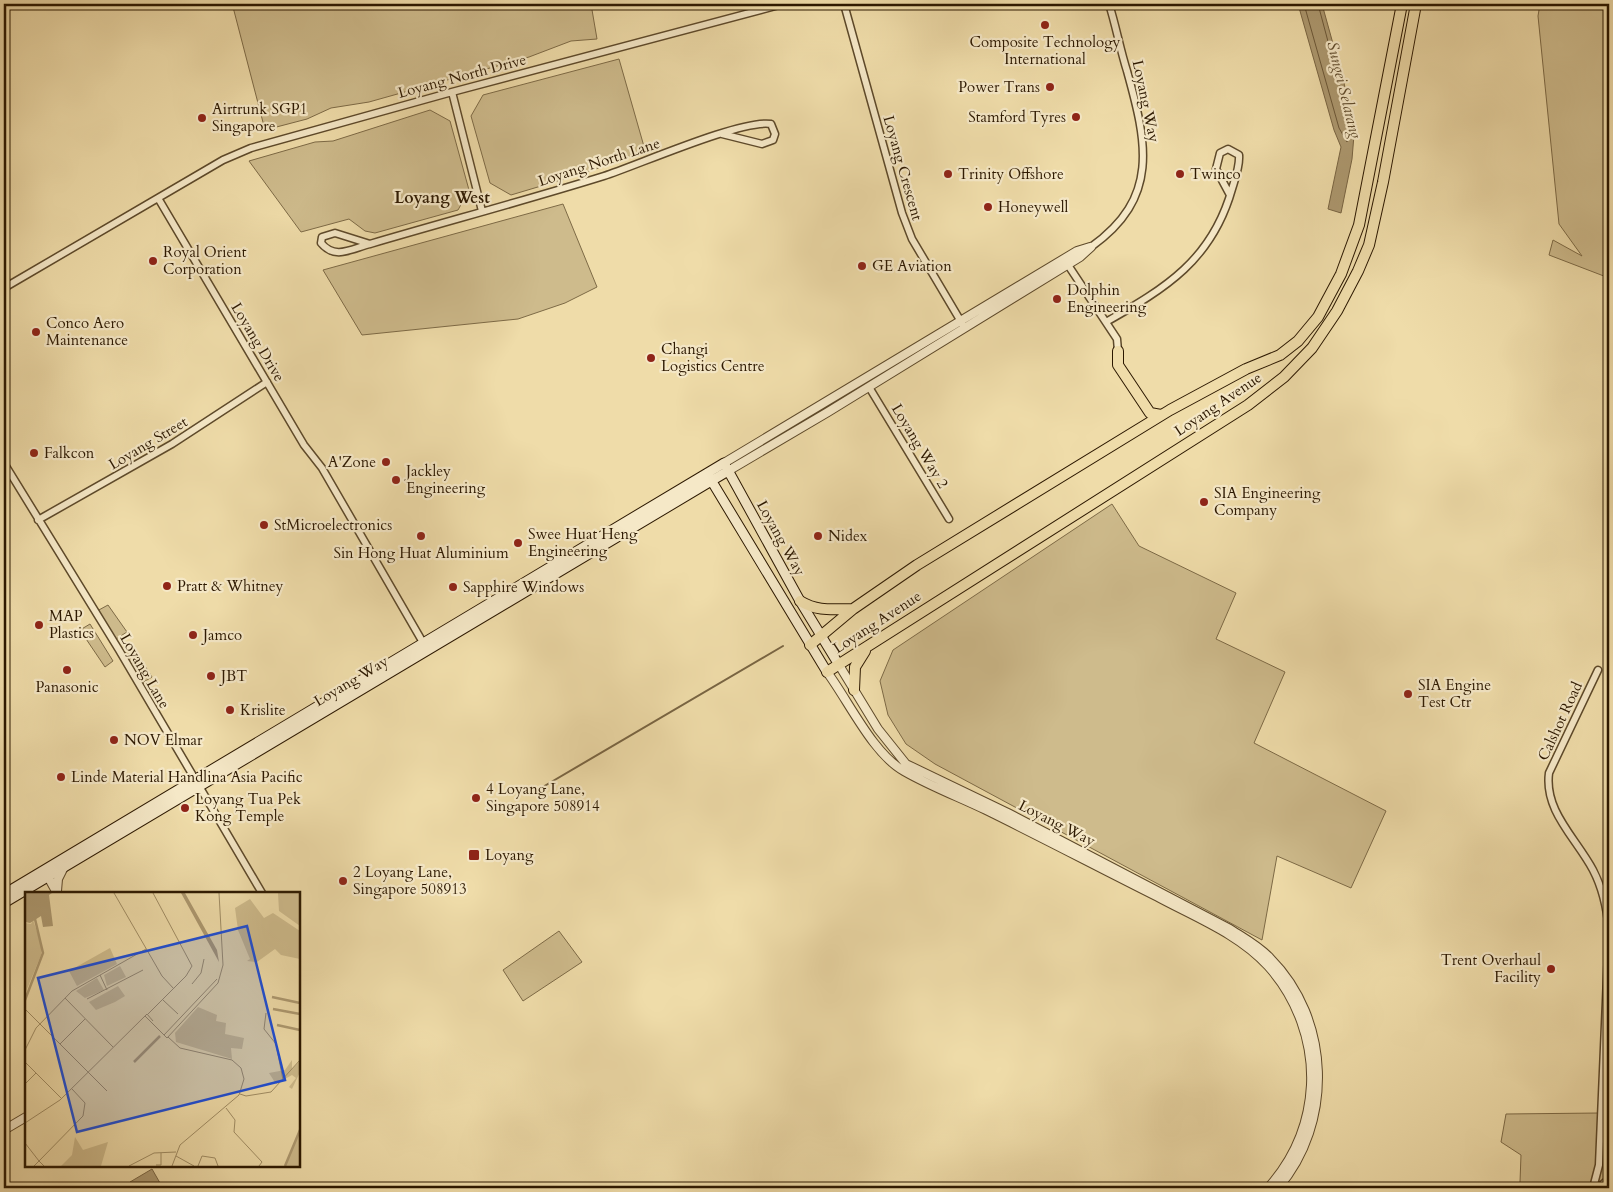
<svg xmlns="http://www.w3.org/2000/svg" width="1613" height="1192" viewBox="0 0 1613 1192" font-family="Cardo,serif">
	<style>
		.green { fill: #cebb8c; stroke: #7d6a46 }
		.water { fill: #ad9970; stroke: #796543 }
		.lines { fill: none; stroke-linecap: round; stroke-linejoin: round }
		.shore { stroke: #6c5838; stroke-width: 1 }
		.stream { stroke: #796543; stroke-width: 2 }
		.minor-casing { stroke: #5d492a; stroke-width: 9 }
		.tertiary-casing { stroke: #5d492a; stroke-width: 10 }
		.secondary-casing { stroke: #2c1800; stroke-width: 11 }
		.primary-casing { stroke: #2c1800; stroke-width: 12 }
		.minor { stroke: #f5e8c7; stroke-width: 6 }
		.tertiary { stroke: #f5e8c7; stroke-width: 8 }
		.secondary { stroke: #f5e8c7; stroke-width: 9 }
		.primary { stroke: #efdca9; stroke-width: 10 }
		.poi-dot { fill: #8f2418; stroke: #f5e8c7; stroke-width: 2 }
		.labels { text-anchor: middle; dominant-baseline: central; stroke-width: 4.5; stroke-linejoin: round; paint-order: stroke }
		.poi-label { font-size: 15px; fill: #2c1800; stroke: #f5e8c7; text-anchor: start }
		.street-label { font-size: 15px; fill: #2c1800; stroke: #f5e8c7 }
		.water-label { font-size: 16px; font-style: italic; fill: #604c2d; stroke: #f5e8c7 }
		.neighbourhood-label { font-size: 16px; font-weight: bold; fill: #2c1800; stroke: #f5e8c7 }
		.inset-river { fill: none; stroke: #ad9970; stroke-width: 2.5 }
		.inset-road { fill: none; stroke: #a18e65; stroke-width: 1 }
		.view { fill: #1d4ed8; fill-opacity: 0.15; stroke: #1d4ed8; stroke-width: 2.5 }
		.inset-edge { fill: none; stroke: #2c1800; stroke-width: 2.5 }
	</style>
	<rect width="100%" height="100%" fill="#efdca9"/>
	<filter id="stains"><feTurbulence type="fractalNoise" baseFrequency=".004" numOctaves="4"/><feColorMatrix values="0 0 0 0 .2 0 0 0 0 .09 0 0 0 0 .02 0 0 0 .5 -.17"/></filter>
	<radialGradient id="worn" r=".72"><stop offset=".6" stop-color="#630" stop-opacity="0"/><stop offset="1" stop-color="#630" stop-opacity=".3"/></radialGradient>
	<path class="green" d="M246 4H591L597 39 571 41 529 57 369 102 331 108 307 119 265 130 233 7Z
		M1540 4H1609V278L1549 255 1553 240 1582 256 1559 224 1538 16Z
		M619 59 645 150 588 172 511 195 490 183 471 116 483 95Z
		M430 110 450 121 469 190 458 210 375 233 365 231 349 219 301 232 249 161 315 142 333 141Z
		M563 204 597 287 565 303 518 319 362 335 323 270Z
		M1112 504 1139 546 1236 593 1216 639 1285 672 1254 743 1386 811 1351 888 1277 856 1262 940 935 764 906 744 888 715 880 681 893 650Z
		M108 605 127 632 116 639 97 611Z
		M90 624 113 661 105 667 80 630Z
		M133 647 152 677 142 683 123 654Z
		M559 931 582 962 523 1001 503 970Z
		M1599 1113 1609 1116V1188L1590 1186 1588 1188H1524L1520 1182 1521 1155 1501 1142 1506 1114Z"/>
	<path class="water" d="M1298 4H1322L1355 123 1352 159 1341 213 1328 209 1341 147 1334 130Z
		M152 1169 160 1183 150 1188H133L130 1182Z"/>
	<g class="lines">
		<path class="shore" d="M1304 4 1339 128 1347 142 1350 124 1318 4"/>
		<path class="stream" d="M541 788 783 646"/>
		<g class="minor-casing">
			<path id="minor" d="M844 4 902 213 912 239 963 325
				M452 92 482 211
				M158 198 304 445 322 468 425 646
				M370 244 335 233 322 237 321 243C335 260 351 249 370 244 448 221 527 200 604 176 638 165 742 119 771 124L775 134 773 140 762 144 722 134
				M1091 247C1160 198 1147 143 1127 71 1120 49 1116 26 1109 4
				M1068 265 1117 339 1118 351
				M4 288 223 160 251 148 452 92 783 4
				M1106 322C1166 288 1212 260 1232 189 1235 179 1240 166 1239 155L1228 149 1220 153 1216 169 1230 195
				M869 387 949 519
				M4 463 119 650 262 893
				M38 520 172 444 267 382
				M1593 1188 1599 1165 1609 930C1607 909 1603 889 1593 870 1576 838 1544 811 1549 773L1598 670
				M1598 1188 1609 1179"/>
		</g>
		<g class="tertiary-casing">
			<path id="tertiary" d="M724 463 1077 251 1090 247
				M728 471 828 412 1080 257 1091 247
				M839 665 878 729 906 764 1008 813 1230 929C1244 938 1259 946 1270 958 1331 1019 1334 1123 1278 1188
				M827 672C848 700 873 754 904 771 930 786 959 797 986 810 1043 838 1100 868 1158 897 1195 917 1239 934 1268 966 1297 998 1313 1042 1311 1085 1309 1124 1294 1159 1268 1188
				M46 873 57 893
				M57 891 58 879 63 869
				M4 1130 26 1117"/>
		</g>
		<g class="secondary-casing">
			<path id="secondary" d="M708 475 827 672
				M4 894 724 463 800 601 839 665
				M4 903 728 471"/>
		</g>
		<g class="primary-casing">
			<path id="primary" d="M1118 351V365L1150 413 1161 415
				M800 601C818 612 833 609 853 609
				M810 645 853 609 917 565 1170 410 1246 369 1280 355 1298 341 1318 317 1341 274 1359 225 1402 4
				M827 672 1248 405 1284 377 1312 348 1337 311 1358 271 1369 245 1383 182 1416 4
				M854 690 855 667 865 651"/>
		</g>
		<use href="#minor" class="minor"/>
		<use href="#tertiary" class="tertiary"/>
		<use href="#secondary" class="secondary"/>
		<use href="#primary" class="primary"/>
	</g>
	<g class="poi-dot">
		<circle cx="1045" cy="25" r="5"/>
		<circle cx="1050" cy="87" r="5"/>
		<circle cx="1076" cy="117" r="5"/>
		<circle cx="202" cy="118" r="5"/>
		<circle cx="948" cy="174" r="5"/>
		<circle cx="1180" cy="174" r="5"/>
		<circle cx="988" cy="207" r="5"/>
		<circle cx="153" cy="261" r="5"/>
		<circle cx="862" cy="266" r="5"/>
		<circle cx="1057" cy="299" r="5"/>
		<circle cx="36" cy="332" r="5"/>
		<circle cx="651" cy="358" r="5"/>
		<circle cx="34" cy="453" r="5"/>
		<circle cx="386" cy="462" r="5"/>
		<circle cx="396" cy="480" r="5"/>
		<circle cx="1204" cy="502" r="5"/>
		<circle cx="264" cy="525" r="5"/>
		<circle cx="421" cy="536" r="5"/>
		<circle cx="818" cy="536" r="5"/>
		<circle cx="518" cy="543" r="5"/>
		<circle cx="167" cy="586" r="5"/>
		<circle cx="453" cy="587" r="5"/>
		<circle cx="39" cy="625" r="5"/>
		<circle cx="193" cy="635" r="5"/>
		<circle cx="67" cy="670" r="5"/>
		<circle cx="211" cy="676" r="5"/>
		<circle cx="1408" cy="694" r="5"/>
		<circle cx="230" cy="710" r="5"/>
		<circle cx="114" cy="740" r="5"/>
		<circle cx="61" cy="777" r="5"/>
		<circle cx="476" cy="798" r="5"/>
		<circle cx="185" cy="808" r="5"/>
		<rect x="468" y="849" width="12" height="12" rx="2.5"/>
		<circle cx="343" cy="881" r="5"/>
		<circle cx="1551" cy="969" r="5"/>
	</g>
	<g class="labels">
		<g class="poi-label">
			<text x="1045" y="42" text-anchor="middle">Composite Technology<tspan x="1045" dy="17">International</tspan></text>
			<text x="1040" y="87" text-anchor="end">Power Trans</text>
			<text x="212" y="109">Airtrunk SGP1<tspan x="212" dy="17">Singapore</tspan></text>
			<text x="1066" y="117" text-anchor="end">Stamford Tyres</text>
			<text x="958" y="174">Trinity Offshore</text>
			<text x="1190" y="174">Twinco</text>
			<text x="998" y="207">Honeywell</text>
			<text x="163" y="252">Royal Orient<tspan x="163" dy="17">Corporation</tspan></text>
			<text x="872" y="266">GE Aviation</text>
			<text x="1067" y="290">Dolphin<tspan x="1067" dy="17">Engineering</tspan></text>
			<text x="46" y="323">Conco Aero<tspan x="46" dy="17">Maintenance</tspan></text>
			<text x="661" y="349">Changi<tspan x="661" dy="17">Logistics Centre</tspan></text>
			<text x="44" y="453">Falkcon</text>
			<text x="376" y="462" text-anchor="end">A'Zone</text>
			<text x="406" y="471">Jackley<tspan x="406" dy="17">Engineering</tspan></text>
			<text x="1214" y="493">SIA Engineering<tspan x="1214" dy="17">Company</tspan></text>
			<text x="274" y="525">StMicroelectronics</text>
			<text x="528" y="534">Swee Huat Heng<tspan x="528" dy="17">Engineering</tspan></text>
			<text x="828" y="536">Nidex</text>
			<text x="421" y="553" text-anchor="middle">Sin Hong Huat Aluminium</text>
			<text x="177" y="586">Pratt &amp; Whitney</text>
			<text x="463" y="587">Sapphire Windows</text>
			<text x="49" y="616">MAP<tspan x="49" dy="17">Plastics</tspan></text>
			<text x="203" y="635">Jamco</text>
			<text x="221" y="676">JBT</text>
			<text x="1418" y="685">SIA Engine<tspan x="1418" dy="17">Test Ctr</tspan></text>
			<text x="67" y="687" text-anchor="middle">Panasonic</text>
			<text x="240" y="710">Krislite</text>
			<text x="124" y="740">NOV Elmar</text>
			<text x="71" y="777">Linde Material Handlina Asia Pacific</text>
			<text x="486" y="789">4 Loyang Lane,<tspan x="486" dy="17">Singapore 508914</tspan></text>
			<text x="195" y="799">Loyang Tua Pek<tspan x="195" dy="17">Kong Temple</tspan></text>
			<text x="485" y="855">Loyang</text>
			<text x="353" y="872">2 Loyang Lane,<tspan x="353" dy="17">Singapore 508913</tspan></text>
			<text x="1541" y="960" text-anchor="end">Trent Overhaul<tspan x="1541" dy="17">Facility</tspan></text>
		</g>
		<g class="street-label">
			<text transform="translate(462 76) rotate(-15)">Loyang North Drive</text>
			<text transform="translate(1146 101) rotate(78)">Loyang Way</text>
			<text transform="translate(599 162) rotate(-18)">Loyang North Lane</text>
			<text transform="translate(903 168) rotate(74)">Loyang Crescent</text>
			<text transform="translate(258 342) rotate(59)">Loyang Drive</text>
			<text transform="translate(1218 404) rotate(-34)">Loyang Avenue</text>
			<text transform="translate(148 443) rotate(-31)">Loyang Street</text>
			<text transform="translate(920 446) rotate(59)">Loyang Way 2</text>
			<text transform="translate(781 538) rotate(61)">Loyang Way</text>
			<text transform="translate(877 622) rotate(-33)">Loyang Avenue</text>
			<text transform="translate(145 671) rotate(60)">Loyang Lane</text>
			<text transform="translate(351 681) rotate(-31)">Loyang Way</text>
			<text transform="translate(1560 721) rotate(-65)">Calshot Road</text>
			<text transform="translate(1057 823) rotate(27)">Loyang Way</text>
		</g>
		<g class="water-label">
			<text transform="translate(1344 90) rotate(76)">Sungei Selarang</text>
		</g>
		<g class="neighbourhood-label">
			<text x="442" y="198">Loyang West</text>
		</g>
	</g>
	<g transform="translate(25 892)">
		<rect width="275" height="275" fill="#efdca9"/>
		<path d="M253 1H275V34L254 19ZM225 7 239 26 248 21 275 39V67L256 63 250 57 232 70 222 69 225 67 213 38 210 16ZM8 28 17 54 16 63 0 102V31L6 32ZM85 56 92 72 52 94 44 79ZM95 74 101 85 82 94 79 83ZM72 86 79 98 60 106 51 99ZM93 94 100 104 90 110 71 118 64 110ZM173 115 192 123 191 129 201 131 200 142 219 146 217 157 206 156 207 167 151 150 150 141ZM267 168V177L275 169V180L267 197 264 195 271 186 267 183 251 192 244 181 260 178ZM275 240V274H260ZM50 245 58 258 83 250 76 274H36L47 263Z" fill="#cebb8c"/>
		<path d="M0 1H27L24 3 28 34 18 35 16 24 5 31 0 30ZM156 1H160L192 58 194 70Z" fill="#ad9970"/>
		<path class="inset-river" d="M247 105 275 111M0 108 18 61 10 27M248 117 275 122M252 133 275 138M109 170 135 144M260 274 275 238"/>
		<path class="inset-road" d="M89 1 137 84 149 97M75 83 82 98M167 92 176 81 179 67M40 106 88 155M62 107 118 78M138 108 153 122M0 117 82 199M241 121 239 137 251 152 258 188M123 122 161 84 167 74 128 1M120 124 142 146 193 91 198 73 194 1M139 143 192 87M143 145 155 156 207 168 216 176 219 187 214 203 155 253 147 274M35 152 60 127M0 158 11 136 47 99 121 57M0 170 36 206M0 192 11 181M215 202 221 204 246 200 275 168M201 216 210 228 209 240 237 270 234 274M0 231 35 208 122 122 128 129M0 251 14 269 9 274M151 264 169 274M131 273H136V261M19 274 14 269 58 224 60 211 47 197M104 274 129 261 151 260M173 274 177 264 190 266 193 274"/>
		<path class="view" d="M222 34 260 188 52 240 13 86Z"/>
		<rect width="275" height="275" class="inset-edge"/>
	</g>
	<rect width="1613" height="1192" fill="none" stroke="#efdca9" stroke-width="20"/>
	<rect x="5" y="5" width="1603" height="1182" fill="none" stroke="#2c1800" stroke-width="2.5"/>
	<rect x="10" y="10" width="1593" height="1172" fill="none" stroke="#2c1800"/>
	<rect width="100%" height="100%" filter="url(#stains)"/>
	<rect width="100%" height="100%" fill="url(#worn)"/>
</svg>
